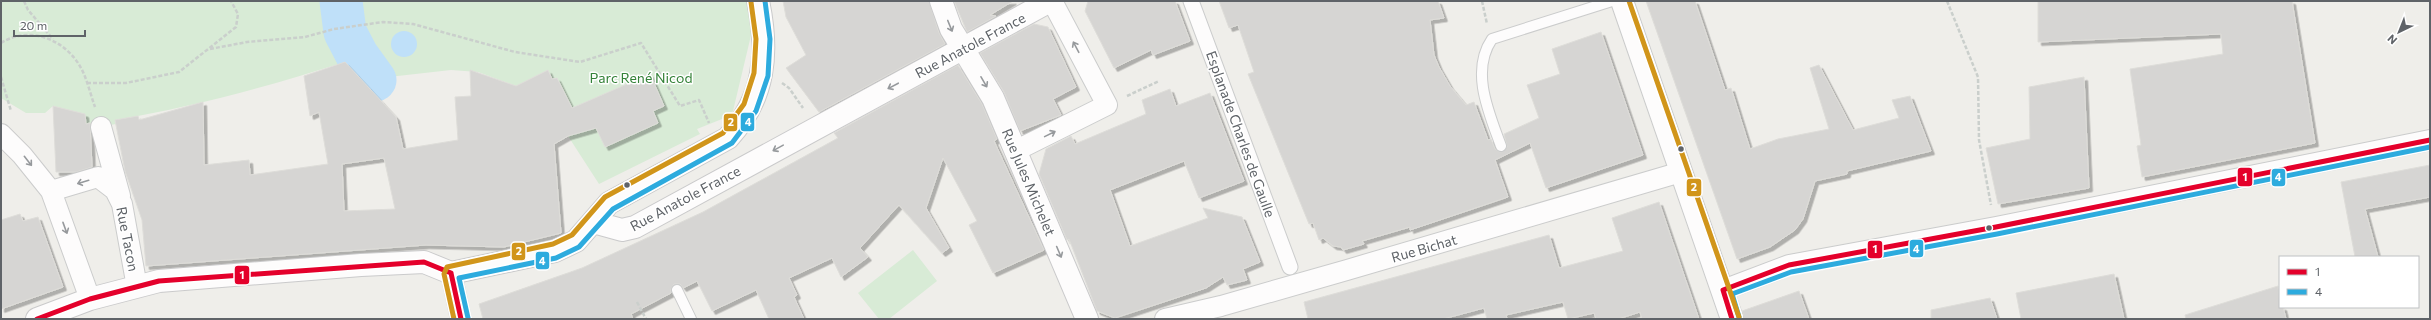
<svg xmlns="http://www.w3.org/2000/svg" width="2431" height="320" viewBox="0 0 2431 320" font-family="Commissioner,sans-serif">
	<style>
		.green { fill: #d8ebd6 }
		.water { fill: #bfe0f9 }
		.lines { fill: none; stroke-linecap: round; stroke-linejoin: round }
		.river { stroke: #bfe0f9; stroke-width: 43 }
		.building { fill: #d6d5d3; stroke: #deddd9; fill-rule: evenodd; filter: url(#shadow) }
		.service-casing { stroke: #cbcccc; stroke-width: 12 }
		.pedestrian-casing { stroke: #cbcccc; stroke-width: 17 }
		.minor-casing { stroke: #cbcccc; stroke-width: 22 }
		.tertiary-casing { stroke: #cbcccc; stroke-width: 24 }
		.secondary-casing { stroke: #cacacb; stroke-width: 24 }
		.path { stroke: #cacfcc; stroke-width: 2.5; stroke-dasharray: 4 2; stroke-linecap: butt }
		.service { stroke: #fdfcfc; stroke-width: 10 }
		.pedestrian { stroke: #fdfcfc; stroke-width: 15 }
		.minor { stroke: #fdfcfc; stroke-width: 20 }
		.tertiary { stroke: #fdfcfc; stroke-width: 22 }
		.secondary { stroke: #fdfcfc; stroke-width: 22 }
		.bus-1-casing { stroke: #fff; stroke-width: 8 }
		.bus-2-casing { stroke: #fff; stroke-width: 8 }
		.bus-3-casing { stroke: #fff; stroke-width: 8 }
		.bus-1 { stroke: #e4002b; stroke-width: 5 }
		.bus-2 { stroke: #2dabde; stroke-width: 5 }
		.bus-3 { stroke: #d1951a; stroke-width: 5 }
		.oneway { stroke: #96999c }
		.bus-dot { fill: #5f6368; stroke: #fff; stroke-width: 1.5 }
		.labels { text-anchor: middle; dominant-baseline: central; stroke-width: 3; stroke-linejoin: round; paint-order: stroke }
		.street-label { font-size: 14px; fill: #5f6368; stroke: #fff }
		.park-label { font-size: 14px; fill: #348238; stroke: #fff }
		.line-badge { stroke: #fff; stroke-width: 1.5 }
		.badge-label { font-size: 11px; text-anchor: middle; font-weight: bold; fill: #fff }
	</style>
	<defs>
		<filter id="shadow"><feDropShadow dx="3.5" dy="3.5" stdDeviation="0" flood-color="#0004"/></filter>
	</defs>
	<rect width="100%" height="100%" fill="#efeeea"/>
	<path class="green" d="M1 1H749L753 27 733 111 727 117 697 129 700 134 599 184 568 136 582 129 557 78 552 79 548 70 516 86 478 72 451 70 362 80 345 62C270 86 193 107 115 120L116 124 87 129 84 114 53 106 45 113H26L1 98Z
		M913 250 937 281 889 319H879L858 293Z"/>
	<path class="water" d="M391 44a13 13 0 1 1 26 0a13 13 0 1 1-26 0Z"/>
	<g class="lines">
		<path class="river" d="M341 1 345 32 357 55 375 80"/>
	</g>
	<path class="building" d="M783 1H929L939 33 945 44 819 112 786 68 806 55 786 17Z
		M954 1H1013L990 15 996 16 967 32Z
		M1088 1H1175L1190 41 1153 55 1151 50 1114 68 1085 11Z
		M1219 1H1438L1444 18 1430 20 1434 55 1439 67 1450 86 1466 105 1474 102 1488 140 1491 139 1495 149 1500 152 1507 147 1504 134 1539 118 1527 85 1560 74 1552 49 1601 32 1643 155 1546 188 1530 143 1495 160 1508 197 1410 230V227L1362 241 1364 244 1343 250 1341 247 1333 246 1323 238 1319 240 1313 223 1309 224 1248 74 1254 72 1238 25 1229 28Z
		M1646 1H1695L1725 90 1731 88 1750 149 1778 139 1829 129 1810 68 1819 65 1853 130 1899 118 1892 100 1910 96 1931 151 1847 171V174L1815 181 1803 219 1795 230 1770 247 1737 259Z
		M2038 1H2292L2315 143 2142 177 2137 146 2141 145 2130 69 2223 54 2221 34 2038 42Z
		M1034 24 1048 27 1076 87 1053 99 1061 115 1020 131 1004 92 980 53Z
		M345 62 396 117 403 149 458 140 455 97 471 96 470 70 516 86 548 70 552 79 557 78 572 108 650 74 664 106 653 111 658 123 605 147 596 128 568 136 554 144 561 233 504 247 426 245 146 266 142 220 125 171 115 120 138 116 139 120 203 102 204 165 249 160 250 175 328 164 319 112 310 116 304 76ZM384 158 395 209 344 211 342 164Z
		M958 65 982 104 997 139 994 141 1044 250 993 273 969 225 977 221 943 158 926 208 949 248 942 253 899 205 860 248 868 257 841 277 832 258 789 278 797 295 794 297 804 319H769L756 290 712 311 697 281 683 288 680 284H674L671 289V293L631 314 633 319H483L479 304 582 268 703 212 838 138 834 133Z
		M2084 77 2089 188 1998 204 1986 148 2030 139 2029 87Z
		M1170 89 1176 106 1210 93 1244 181 1199 198 1184 161 1110 190 1130 246 1208 218 1203 208 1242 217 1260 262 1243 269 1247 280 1227 285 1223 277 1206 288 1115 318 1097 311 1069 239 1067 240 1039 174 1046 149 1071 136 1075 144 1146 114 1142 100Z
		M53 106 85 114 86 124 90 123 92 167 76 172H56Z
		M2430 165V197L2365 209 2378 257H2355L2341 182Z
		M1659 202 1699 319H1642L1640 312 1618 319H1596L1594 313 1568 319 1563 302 1506 315 1507 319H1487L1484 308 1443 319H1308L1304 302 1549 235 1559 268 1623 251 1612 218Z
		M20 214 23 221 38 217 63 287 1 309V220Z
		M2114 274 2124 319H2021L2016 293Z
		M2278 286 2280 307H2283L2286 319H2186L2185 315Z
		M1799 291 1809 319H1744L1742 311Z
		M1990 298 1997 319H1931V310Z"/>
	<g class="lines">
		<g class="service-casing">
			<path id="service" d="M1501 146C1489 113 1470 71 1492 39L1612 1
				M677 290 691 319"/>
		</g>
		<g class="pedestrian-casing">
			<path id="pedestrian" d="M1191 1 1290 267"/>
		</g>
		<g class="minor-casing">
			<path id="minor" d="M101 127 120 196
				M1 134 22 155 51 191 90 299
				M1015 151 1107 105 1052 1
				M51 191 98 177 115 190 122 204 137 287
				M451 273 461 319
				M1723 290 1789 265 1996 227 2430 140
				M1165 319 1221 306 1347 270 1681 172"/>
		</g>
		<g class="tertiary-casing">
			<path id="tertiary" d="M1622 1 1732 319"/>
		</g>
		<g class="secondary-casing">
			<path id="secondary" d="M941 1 951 29 993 98 1087 319
				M593 222 622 230 635 227 1050 1
				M37 319 90 299 159 281 361 265 424 262 451 273 555 251 576 241 609 203 728 138C765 98 769 53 758 1"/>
		</g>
		<path class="path" d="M24 1 28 10 53 39
			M1482 1 1487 24
			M1947 1 1978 77 1979 140 1991 205
			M1 43C31 24 69 41 83 72 88 83 91 96 95 107
			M210 49 247 42 305 37 334 29 383 22 413 24 515 52 580 62 641 43 680 106 699 100 709 123
			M1 77 11 111
			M87 83H126L179 72 236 27 238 14 231 1
			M782 83 789 88 803 108
			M1127 96 1159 81
			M637 302 646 319"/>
		<use href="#service" class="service"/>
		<use href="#pedestrian" class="pedestrian"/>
		<use href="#minor" class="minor"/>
		<use href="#tertiary" class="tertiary"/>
		<use href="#secondary" class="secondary"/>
		<g class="bus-1-casing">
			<path id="bus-1" d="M451 273 461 319
				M37 319 90 299 159 281 424 262 451 273
				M1732 319 1723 290 1789 265 1996 227 2430 140"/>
		</g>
		<g class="bus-2-casing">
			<path id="bus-2" d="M1739 317 1732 294 1791 272 1997 234 2430 147
				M468 318 459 278 556 258 579 247 613 209 732 143 756 111 768 76 770 39 765 1"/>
		</g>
		<g class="bus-3-casing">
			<path id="bus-3" d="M1629 1 1739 317
				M454 319 444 274 447 267 553 244 572 235 605 197 723 133 744 104 754 73 756 39 751 2"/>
		</g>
		<use href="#bus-1" class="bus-1"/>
		<use href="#bus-2" class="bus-2"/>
		<use href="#bus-3" class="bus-3"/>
	</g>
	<defs><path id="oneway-shaft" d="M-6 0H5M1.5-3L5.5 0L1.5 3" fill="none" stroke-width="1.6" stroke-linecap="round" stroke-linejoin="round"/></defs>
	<g class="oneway">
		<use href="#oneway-shaft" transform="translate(950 26) rotate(68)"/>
		<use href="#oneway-shaft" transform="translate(1076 47) rotate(-118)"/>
		<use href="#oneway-shaft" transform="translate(984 82) rotate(60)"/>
		<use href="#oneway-shaft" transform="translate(893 86) rotate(152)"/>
		<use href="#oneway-shaft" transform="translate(1050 134) rotate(-26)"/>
		<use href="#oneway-shaft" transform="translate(778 148) rotate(151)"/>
		<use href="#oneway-shaft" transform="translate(28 161) rotate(52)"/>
		<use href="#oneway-shaft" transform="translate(83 182) rotate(163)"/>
		<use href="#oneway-shaft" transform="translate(65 228) rotate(70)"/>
		<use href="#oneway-shaft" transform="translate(1059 252) rotate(67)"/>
	</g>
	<g class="bus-dot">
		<circle cx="1681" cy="149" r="3.5"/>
		<circle cx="627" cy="185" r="3.5"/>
		<circle cx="1989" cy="228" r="3.5"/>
	</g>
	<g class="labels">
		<g class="street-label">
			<text transform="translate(970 45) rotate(-28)">Rue Anatole France</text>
			<text transform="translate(1241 134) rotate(70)">Esplanade Charles de Gaulle</text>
			<text transform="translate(1029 182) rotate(67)">Rue Jules Michelet</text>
			<text transform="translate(685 198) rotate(-28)">Rue Anatole France</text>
			<text transform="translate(128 239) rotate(79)">Rue Tacon</text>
			<text transform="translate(1424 248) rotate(-16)">Rue Bichat</text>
		</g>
		<g class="park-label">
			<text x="641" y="77">Parc René Nicod</text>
		</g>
	</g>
	<g class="line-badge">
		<rect x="740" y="112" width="15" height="20" rx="4" fill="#2dabde"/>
		<rect x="723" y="113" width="15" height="19" rx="4" fill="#d1951a"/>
		<rect x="2237" y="167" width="16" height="20" rx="4" fill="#e4002b"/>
		<rect x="2271" y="168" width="15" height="19" rx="4" fill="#2dabde"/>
		<rect x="1686" y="178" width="16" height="19" rx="4" fill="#d1951a"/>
		<rect x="1909" y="239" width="15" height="19" rx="4" fill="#2dabde"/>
		<rect x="1867" y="240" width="16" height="19" rx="4" fill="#e4002b"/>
		<rect x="511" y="242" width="15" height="19" rx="4" fill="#d1951a"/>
		<rect x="535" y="251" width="15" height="19" rx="4" fill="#2dabde"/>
		<rect x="234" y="265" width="16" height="20" rx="4" fill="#e4002b"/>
	</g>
	<g class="badge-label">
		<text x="748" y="126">4</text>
		<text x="731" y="126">2</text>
		<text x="2245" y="181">1</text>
		<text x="2278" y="181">4</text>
		<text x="1694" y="191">2</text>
		<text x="1916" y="253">4</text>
		<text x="1875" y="253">1</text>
		<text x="519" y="255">2</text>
		<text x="542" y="265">4</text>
		<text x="242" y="279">1</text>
	</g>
	<rect width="2431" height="320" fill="none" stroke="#5f6368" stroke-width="4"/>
	<rect x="2279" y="256" width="140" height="52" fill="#ffffff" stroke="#bfc1c3"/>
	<rect x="2287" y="269" width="20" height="6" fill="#e4002b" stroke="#bfc1c3"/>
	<text x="2315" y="276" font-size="12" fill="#5f6368">1</text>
	<rect x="2287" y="289" width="20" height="6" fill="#2dabde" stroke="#bfc1c3"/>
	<text x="2315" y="296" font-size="12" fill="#5f6368">4</text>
	<g transform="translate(2399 32) rotate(223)" stroke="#ffffff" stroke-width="3" paint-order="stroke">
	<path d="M0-3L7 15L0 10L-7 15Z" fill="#5f6368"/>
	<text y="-6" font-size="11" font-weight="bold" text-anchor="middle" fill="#5f6368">N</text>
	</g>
	<path d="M14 30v6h71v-6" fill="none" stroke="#5f6368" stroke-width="2"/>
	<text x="20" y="30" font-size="12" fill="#5f6368" stroke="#ffffff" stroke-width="3" paint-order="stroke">20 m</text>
</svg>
